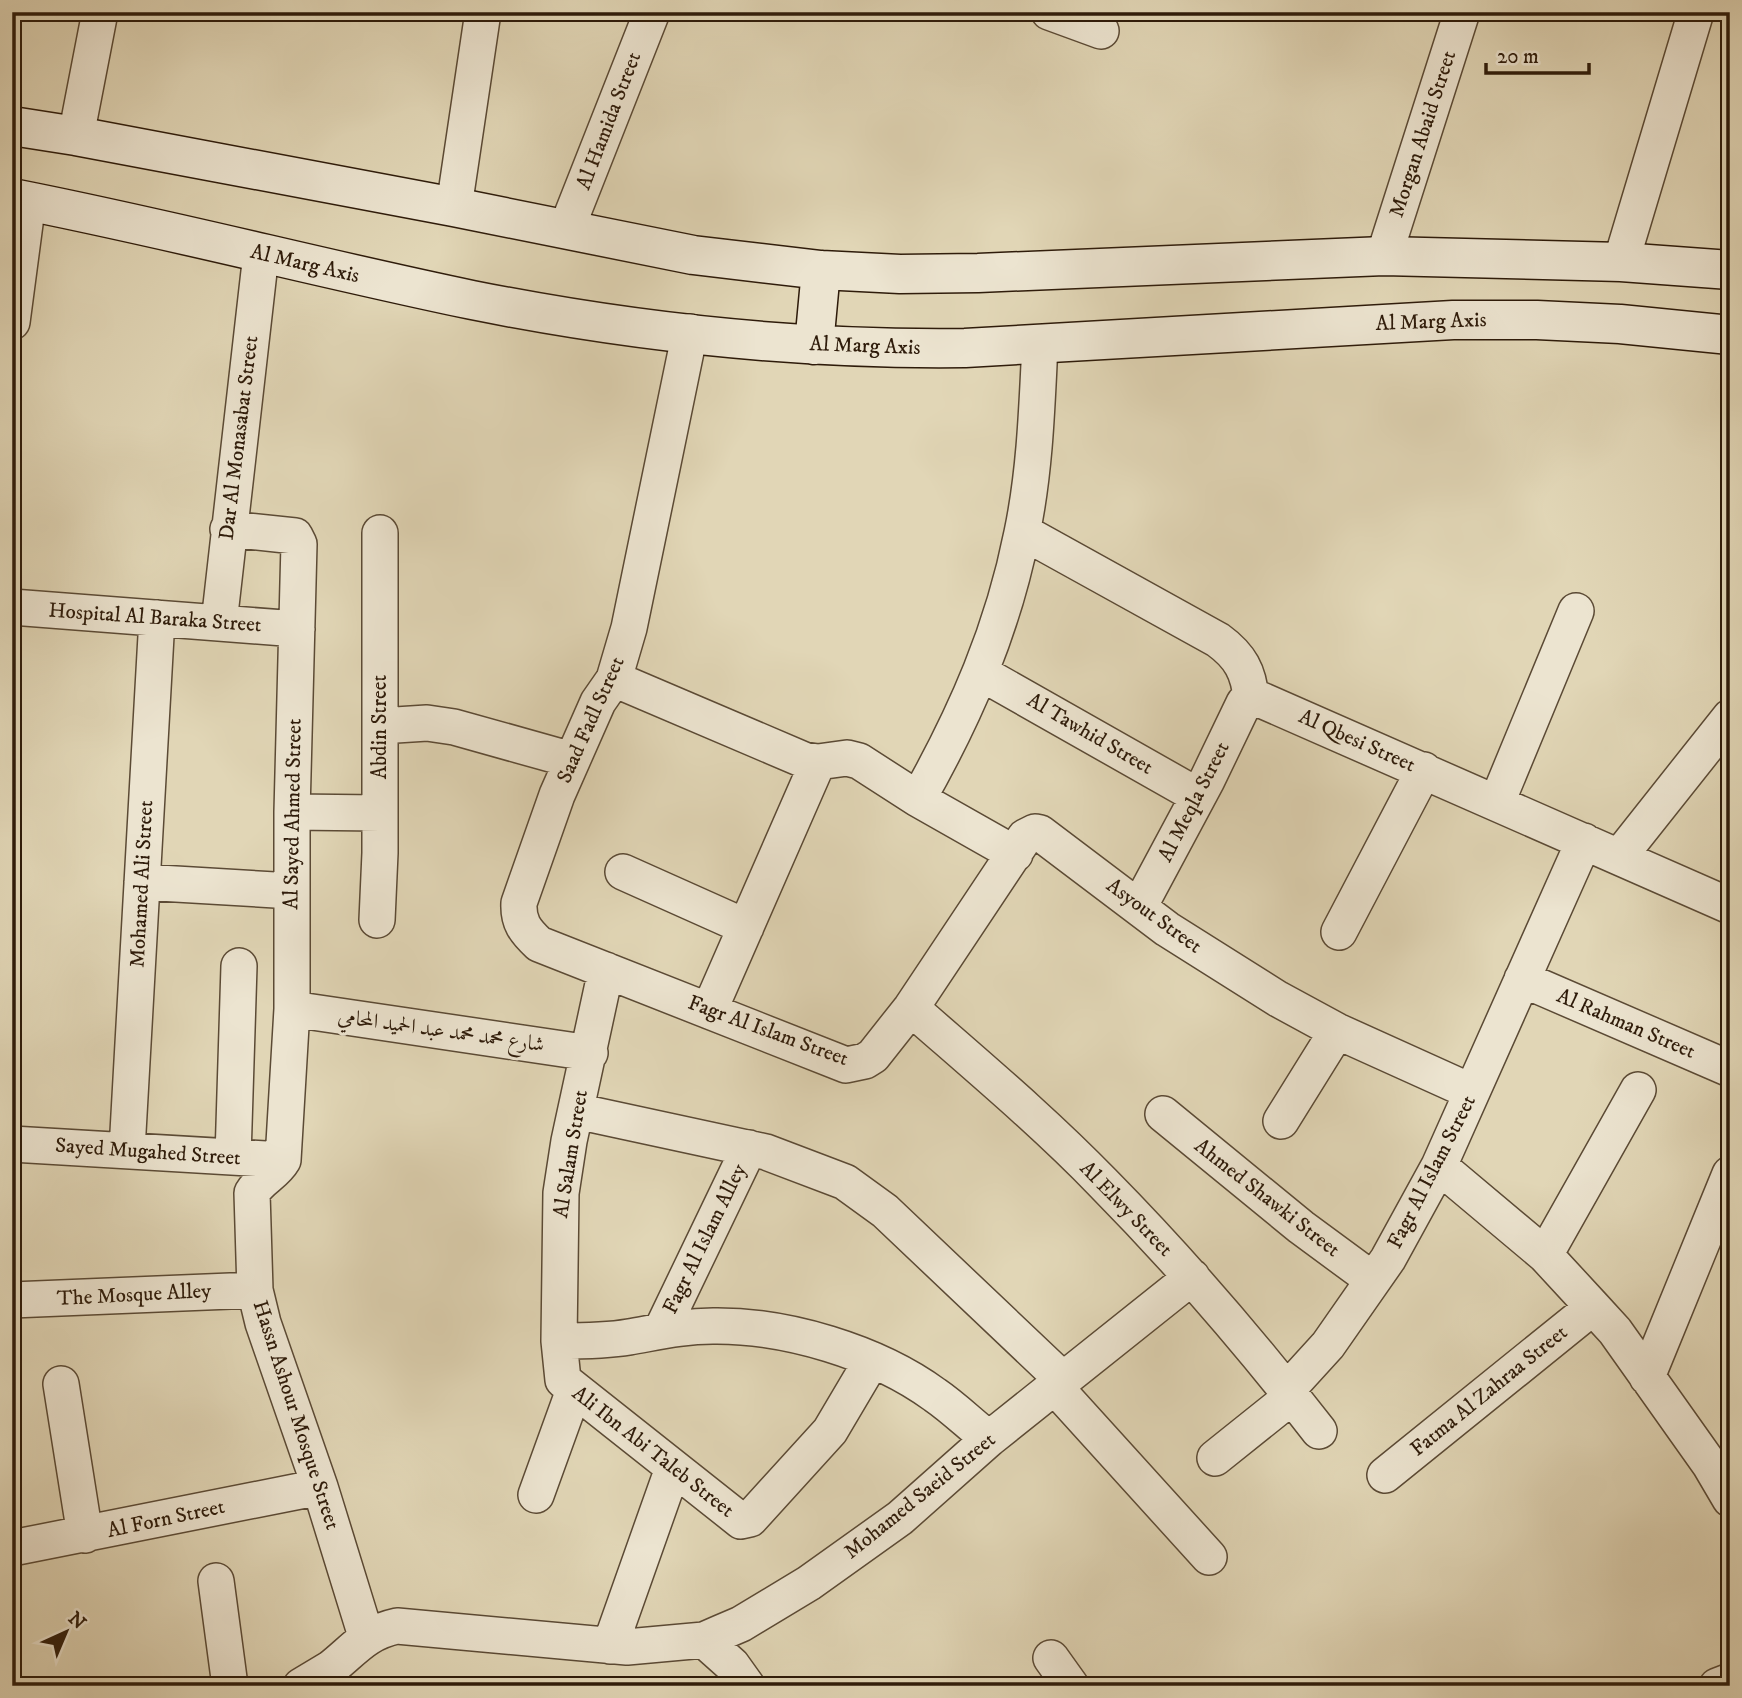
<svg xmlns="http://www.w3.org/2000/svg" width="1742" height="1698" viewBox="0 0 1742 1698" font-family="'IM FELL DW Pica',Amiri,serif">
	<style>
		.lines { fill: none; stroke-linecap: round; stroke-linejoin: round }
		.street-casing { stroke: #5b4a35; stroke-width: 38 }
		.secondary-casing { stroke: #2e1b0a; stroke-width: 41 }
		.street { stroke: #ece4d0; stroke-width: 35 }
		.secondary { stroke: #ece4d0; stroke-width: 38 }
		.labels { text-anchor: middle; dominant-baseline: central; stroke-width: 6; stroke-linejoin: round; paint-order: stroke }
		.street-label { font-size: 21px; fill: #2e1b0a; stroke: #ece4d0 }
	</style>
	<rect width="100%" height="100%" fill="#e1d6b6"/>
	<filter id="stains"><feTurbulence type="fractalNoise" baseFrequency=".00286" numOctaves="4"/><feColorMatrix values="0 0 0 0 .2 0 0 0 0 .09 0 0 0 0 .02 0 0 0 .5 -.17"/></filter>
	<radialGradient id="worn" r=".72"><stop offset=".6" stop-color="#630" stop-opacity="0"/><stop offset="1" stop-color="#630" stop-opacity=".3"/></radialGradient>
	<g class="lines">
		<g class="street-casing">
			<path id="street" d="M1049 12 1101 31
				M76 136 100 12
				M454 207 483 12
				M566 230 652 12
				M1384 256 1462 12
				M1621 262 1696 12
				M12 322 28 201
				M690 332 629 628 614 679 598 702 557 795 519 903C518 922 525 931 539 944L846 1065 865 1061 873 1056 911 1008 1025 837 1035 832 1040 833 1167 929 1278 999 1337 1031 1472 1092
				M228 529 295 536 299 544 292 812V1009L283 1160
				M1023 532 1218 640C1240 656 1249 672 1251 699
				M12 607 297 629
				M219 623 261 254
				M981 673 1198 796
				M614 679 804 760 818 762 847 758 859 761 918 799 1015 854
				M1251 699H1259L1730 906
				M380 726 427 723 454 727 572 760
				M918 799C966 714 1003 629 1022 533 1035 471 1037 406 1040 343
				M1497 802 1576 611
				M292 812 380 813
				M1619 857 1730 717
				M623 872 746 927
				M142 882 292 891
				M1139 907 1207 780 1244 703 1251 699
				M377 920 380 853V533
				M1339 932 1424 770
				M606 970 569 1141 561 1193 559 1341 563 1380 741 1521 750 1519 830 1431 872 1360
				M1522 979 1730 1069
				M911 1008C976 1065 1043 1121 1103 1183 1180 1261 1252 1345 1319 1431
				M292 1009 590 1053
				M709 1011 818 762
				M576 1111 766 1152 845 1182 885 1211 1062 1379
				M1163 1114 1301 1227 1373 1280
				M1281 1121 1337 1031
				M12 1144 283 1160
				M127 1150 157 618
				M233 1157 239 966
				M283 1160C275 1174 260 1179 252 1193L255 1290 263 1323 320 1487 366 1636
				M1439 1166 1545 1255 1593 1307 1615 1331 1710 1465 1730 1499
				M1545 1255 1638 1090
				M12 1300 255 1290
				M662 1329 749 1148
				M559 1341C582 1341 606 1341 629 1337 658 1332 683 1326 713 1326 786 1325 876 1352 935 1395 954 1408 971 1425 989 1439
				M1647 1377 1730 1174
				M61 1384 85 1535
				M1054 1386 1209 1557
				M1215 1458 1280 1406 1285 1399 1287 1390 1328 1345 1388 1259 1439 1166 1584 841
				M1385 1475 1593 1307
				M536 1495 574 1390
				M12 1548 320 1487
				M216 1581 230 1686
				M704 1640 732 1665 747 1686
				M610 1646 673 1468
				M1051 1658 1071 1686
				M301 1686C311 1680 321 1674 331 1668 355 1649 365 1633 397 1626L627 1647 704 1640 720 1633 741 1624 809 1583 900 1518 989 1439 1192 1277
				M1717 1686 1730 1681"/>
		</g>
		<g class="secondary-casing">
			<path id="secondary" d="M12 126 76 136 454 207 693 255 821 270 900 274 978 273 1384 256 1621 262 1730 270
				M12 198C166 228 318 268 472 300 632 332 801 350 965 348L1453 320H1537L1620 324 1730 335
				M814 345 821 270"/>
		</g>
		<use href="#street" class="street"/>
		<use href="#secondary" class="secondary"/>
	</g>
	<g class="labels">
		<g class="street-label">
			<text transform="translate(609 121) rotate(-69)">Al Hamida Street</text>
			<text transform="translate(1423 134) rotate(-72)">Morgan Abaid Street</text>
			<text transform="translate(305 264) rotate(13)">Al Marg Axis</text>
			<text transform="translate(1431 322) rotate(-2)">Al Marg Axis</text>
			<text transform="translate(865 346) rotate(2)">Al Marg Axis</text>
			<text transform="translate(239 438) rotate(-83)">Dar Al Monasabat Street</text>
			<text transform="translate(155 618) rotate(4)">Hospital Al Baraka Street</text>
			<text transform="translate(591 720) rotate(-66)">Saad Fadl Street</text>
			<text transform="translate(380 727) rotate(-90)">Abdin Street</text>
			<text transform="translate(1090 734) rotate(30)">Al Tawhid Street</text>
			<text transform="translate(1357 741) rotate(24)">Al Qbesi Street</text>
			<text transform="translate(1194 802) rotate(-63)">Al Meqla Street</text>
			<text transform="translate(293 814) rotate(-89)">Al Sayed Ahmed Street</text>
			<text transform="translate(142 884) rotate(-87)">Mohamed Ali Street</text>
			<text transform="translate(1154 916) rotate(36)">Asyout Street</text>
			<text transform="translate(1626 1024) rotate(23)">Al Rahman Street</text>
			<text transform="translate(441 1031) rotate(8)">شارع محمد محمد عبد الحميد المحامي</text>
			<text transform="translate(768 1031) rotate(20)">Fagr Al Islam Street</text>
			<text transform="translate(148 1152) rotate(4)">Sayed Mugahed Street</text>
			<text transform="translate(571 1154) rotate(-81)">Al Salam Street</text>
			<text transform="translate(1432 1172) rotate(-63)">Fagr Al Islam Street</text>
			<text transform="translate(1267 1198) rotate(38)">Ahmed Shawki Street</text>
			<text transform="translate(1126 1209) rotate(46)">Al Elwy Street</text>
			<text transform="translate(705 1239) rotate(-64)">Fagr Al Islam Alley</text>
			<text transform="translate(134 1295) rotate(-3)">The Mosque Alley</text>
			<text transform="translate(1489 1391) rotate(-39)">Fatma Al Zahraa Street</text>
			<text transform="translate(296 1415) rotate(72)">Hassn Ashour Mosque Street</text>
			<text transform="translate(653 1452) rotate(38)">Ali Ibn Abi Taleb Street</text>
			<text transform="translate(920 1496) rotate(-39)">Mohamed Saeid Street</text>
			<text transform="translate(166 1519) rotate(-12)">Al Forn Street</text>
		</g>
	</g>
	<rect width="1742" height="1698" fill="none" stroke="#e1d6b6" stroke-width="42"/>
	<rect x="14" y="14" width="1714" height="1670" fill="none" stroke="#2e1b0a" stroke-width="3.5"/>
	<rect x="21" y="21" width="1700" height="1656" fill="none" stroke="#2e1b0a" stroke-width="2"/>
	<g transform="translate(66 1632) rotate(44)" stroke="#ece4d0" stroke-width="5" paint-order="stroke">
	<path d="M0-5L12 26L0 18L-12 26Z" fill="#2e1b0a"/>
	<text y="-10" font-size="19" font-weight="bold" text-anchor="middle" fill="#2e1b0a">N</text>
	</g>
	<path d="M1486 63v10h103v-10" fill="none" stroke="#2e1b0a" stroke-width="3.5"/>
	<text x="1497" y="63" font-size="21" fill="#2e1b0a" stroke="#ece4d0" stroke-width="5" paint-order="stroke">20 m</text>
	<rect width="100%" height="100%" filter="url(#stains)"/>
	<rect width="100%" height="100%" fill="url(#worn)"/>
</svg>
